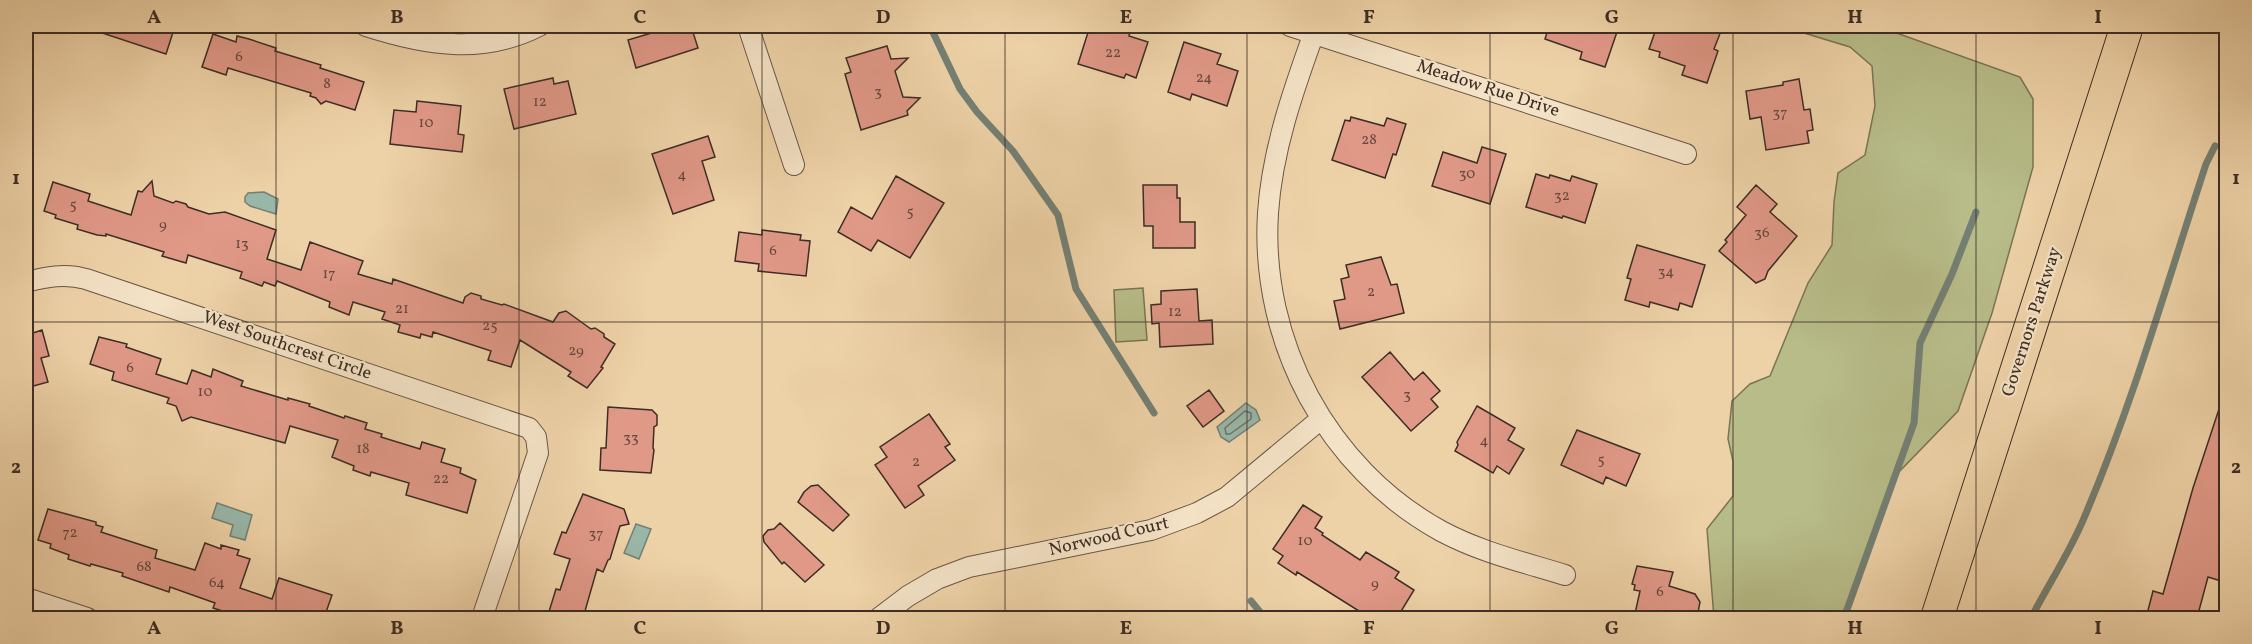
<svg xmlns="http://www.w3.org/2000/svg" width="2252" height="644" viewBox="0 0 2252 644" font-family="Vollkorn,serif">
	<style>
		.green { fill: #b7bc88; stroke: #7a7456; stroke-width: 1.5 }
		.water { fill: #99b7a9; stroke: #748074; stroke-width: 1.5 }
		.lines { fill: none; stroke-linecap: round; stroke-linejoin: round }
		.shore { stroke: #6b7267; stroke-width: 1.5 }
		.stream { stroke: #748074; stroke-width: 7 }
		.building { fill: #e09887; stroke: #3d2d25; stroke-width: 1.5 }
		.street-casing { stroke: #695646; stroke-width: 22 }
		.primary-casing { stroke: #3d2d25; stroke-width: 34 }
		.street { stroke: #f4e2c6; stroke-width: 20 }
		.primary { stroke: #eed2a7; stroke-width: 32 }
		.grid { fill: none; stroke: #3d2d25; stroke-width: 1.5; stroke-opacity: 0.55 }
		.labels { text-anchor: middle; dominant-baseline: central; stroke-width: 4.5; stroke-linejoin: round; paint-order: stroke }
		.number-label { font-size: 15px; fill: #66483e }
		.street-label { font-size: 18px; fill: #3d2d25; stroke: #f4e2c6 }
		.neatline { fill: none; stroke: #3d2d25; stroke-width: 2 }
		.grid-label { font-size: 20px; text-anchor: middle; font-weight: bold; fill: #3d2d25 }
	</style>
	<rect width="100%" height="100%" fill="#eed2a7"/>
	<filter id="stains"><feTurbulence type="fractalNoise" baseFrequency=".00333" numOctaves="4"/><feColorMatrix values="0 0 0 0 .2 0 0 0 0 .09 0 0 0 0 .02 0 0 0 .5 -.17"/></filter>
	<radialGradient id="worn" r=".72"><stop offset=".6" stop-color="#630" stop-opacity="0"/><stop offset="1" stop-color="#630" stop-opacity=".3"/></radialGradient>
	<path class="green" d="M1781 26H1877L2020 77 2033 99V167L1992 313 1958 411 1898 473 1844 618H1714L1707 529 1733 496V461L1728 439 1732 401 1750 384 1770 376 1808 283 1832 245 1834 202 1838 173 1865 155 1875 106 1872 66 1850 47Z
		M1143 288 1147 340 1116 342 1114 290Z"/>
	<path class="water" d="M264 192 278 199 276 214 250 206 245 202V197L248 193Z
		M1246 403 1256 410 1260 420 1229 442 1221 437 1217 427Z
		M217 503 252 515 245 540 230 536 233 525 212 518Z
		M636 524 651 529 639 559 624 553Z"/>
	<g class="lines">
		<path class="shore" d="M1245 411 1251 413V419L1230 434H1226L1225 428Z"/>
		<path class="stream" d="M930 26 960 89 977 112 1013 151 1058 215 1076 289 1154 413
			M1251 601 1265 618
			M1844 618 1914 423 1920 343 1952 274 1976 212
			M2031 618C2048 585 2070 552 2084 518 2133 403 2167 283 2206 164L2215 146"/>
	</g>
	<path class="building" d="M90 26H175L166 54 90 29Z
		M675 26H691L698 48 636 68 628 40Z
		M1090 26H1109L1130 32 1129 36 1148 42 1136 78 1126 74 1124 78 1078 64Z
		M1549 26H1619L1605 67 1580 59 1582 52 1545 39Z
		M1657 26H1704L1721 31 1714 49 1718 51 1707 83 1682 75 1685 66 1659 57 1660 52 1649 49Z
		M213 34 236 42 237 36 249 39 276 48 275 51 321 65 320 68 364 82 355 110 326 101 321 104 316 98 310 96 311 93 228 68 226 75 202 67Z
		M1184 42 1221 54 1217 64 1238 71 1227 106 1192 94 1190 100 1168 92Z
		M887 46 891 59 908 58 895 71 903 97 920 98 907 111 908 115 861 130 845 74 851 72 846 58Z
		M553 78 554 84 568 81 576 114 514 129 504 89Z
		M1799 79 1804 110 1810 109 1813 130 1807 131 1809 143 1766 150 1761 117 1750 119 1746 91 1783 85V82Z
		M417 101 461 106 458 134 464 135 462 152 390 144 394 110 416 112Z
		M1351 117 1384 126 1387 118 1406 124 1396 155 1393 154 1385 178 1332 160 1345 120 1350 121Z
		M708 136 715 157 702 161 714 200 673 214 652 154Z
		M1482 147 1506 154 1490 204 1432 186 1443 152 1477 163Z
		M1536 174 1549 178 1550 175 1570 181 1572 176 1597 184 1585 223 1563 216 1562 218 1526 207Z
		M896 176 944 203 910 258 878 240 871 251 838 232 851 207 872 219Z
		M152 181 154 196 173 203 176 201 186 204 188 207 209 214 225 212 276 230 267 259 301 270 310 242 363 261 358 274 392 284 393 279 463 303 465 297 471 293 481 296V299L502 305 504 304 553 322 559 313 566 311 591 329 595 328 604 334V337L615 344 601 367 603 368 587 388 568 376 571 372 520 340 511 367 488 360 491 351 433 332 432 337 421 334 420 338 398 332 400 325 382 319 385 312 353 302 349 315 329 307 330 302 277 281 275 286 264 282 262 286 240 278 242 272 188 255 186 263 162 256 164 252 106 234V236L97 235 77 229 78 225 55 218 56 215 44 211 53 182 90 194 88 201 131 215 138 191 142 192Z
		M1143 185H1177V198H1180V222H1195V248H1153V226H1144Z
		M1756 185 1777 204 1770 212 1797 236 1768 271 1765 279 1756 283 1719 251 1727 242 1725 240 1746 215 1737 207Z
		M762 230 801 235 800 240 810 241 806 276 758 271 759 264 735 261 739 232 762 235Z
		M1637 245 1705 265 1692 307 1680 303 1678 310 1650 302 1649 307 1625 300 1631 279 1627 278Z
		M1381 257 1391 285 1397 284 1404 313 1340 329 1334 301 1345 299 1341 279 1349 277 1346 265Z
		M1197 289 1199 321 1212 320 1213 344 1160 347 1159 323 1152 324 1151 305 1161 304V291Z
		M26 322H30L33 333 42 330 49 356 41 358 48 382 26 388Z
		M99 337 127 344 126 347 161 359 156 374 187 384 192 370 211 377 213 369 243 381 241 386 288 400V398L310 404 309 406 344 418 345 416 367 423 365 429 382 434 381 437 420 449 422 442 445 449 441 462 461 468 460 473 476 480 467 513 406 495 409 483 371 472 370 476 353 470 354 466 332 457 338 440 290 426 285 443 191 417 182 421 176 406 167 403 169 398 112 380 114 372 90 364Z
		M1390 352 1414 380 1423 372 1440 391 1431 399 1438 407 1411 431 1362 377Z
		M1209 390 1224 411 1203 427 1187 406Z
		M2223 397 2226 398V561L2221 581 2208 577 2197 618H2146L2153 591 2163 594 2193 488Z
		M1477 406 1515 428 1508 440 1524 449 1509 474 1497 466 1493 473 1455 451 1458 445 1457 442Z
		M608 407 652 410 657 415V425L654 427 653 448 654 450 651 473 600 470 601 448H606Z
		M929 414 950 444 945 447 955 460 918 486 924 495 905 508 875 465 887 457 880 447Z
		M1577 430 1640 454 1626 486 1606 477 1603 484 1561 465Z
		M818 485 849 515 833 531 798 502 804 492 811 486Z
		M583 494 624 509 629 524 620 526 610 559 608 560 603 572 597 569 583 618H547L556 589 560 590 570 559 554 554 562 532 566 533Z
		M1303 505 1322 517 1315 528 1323 533 1322 535 1360 560 1366 552 1399 572 1395 578 1414 590 1397 618H1370L1297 572 1296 575 1278 563 1283 556 1273 549Z
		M48 509 96 522V525L103 527 101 532 157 550 155 558 195 570 205 543 221 549V545L239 550 237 555 250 559 240 588 272 599 279 578 332 595 324 618H252L235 613V615L213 608 215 603 170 587 169 592 122 576 123 573 91 564 90 566 68 559 69 555 50 548 51 544 38 540Z
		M780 523 824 565 805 582 784 562 782 564 764 542 763 536 768 530 774 529Z
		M1637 566 1673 572 1669 586 1695 594 1700 602 1697 618H1634L1640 591 1634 590 1635 585 1632 584Z"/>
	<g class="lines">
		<g class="street-casing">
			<path id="street" d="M366 26C425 45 482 55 539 26
				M748 26 794 165
				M1290 26 1686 154
				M1314 33C1293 91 1272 151 1268 213 1260 342 1327 468 1441 531 1480 552 1523 562 1565 575
				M26 282C46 277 65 273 86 279L529 428 536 437 538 453 482 618
				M26 598 87 618
				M879 618 908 596 937 579 969 567 1151 530 1197 513 1227 497 1321 419"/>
		</g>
		<g class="primary-casing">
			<path id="primary" d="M1937 618 2127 26"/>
		</g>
		<use href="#street" class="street"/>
		<use href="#primary" class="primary"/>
	</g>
	<path class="grid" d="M276 26V618M519 26V618M762 26V618M1005 26V618M1247 26V618M1490 26V618M1733 26V618M1976 26V618M26 322H2226"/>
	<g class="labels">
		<g class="number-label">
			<text x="1113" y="53">22</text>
			<text x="239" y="57">6</text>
			<text x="1204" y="78">24</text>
			<text x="327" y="84">8</text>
			<text x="878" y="92">3</text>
			<text x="540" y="102">12</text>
			<text x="1780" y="113">37</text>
			<text x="426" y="123">10</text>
			<text x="1369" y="140">28</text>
			<text x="1467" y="174">30</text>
			<text x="682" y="175">4</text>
			<text x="1562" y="196">32</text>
			<text x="73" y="205">5</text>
			<text x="910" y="212">5</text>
			<text x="163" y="225">9</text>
			<text x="1762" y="233">36</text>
			<text x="242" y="244">13</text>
			<text x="773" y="251">6</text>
			<text x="1666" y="272">34</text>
			<text x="329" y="274">17</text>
			<text x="1371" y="292">2</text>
			<text x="402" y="309">21</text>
			<text x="1175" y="312">12</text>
			<text x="490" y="326">25</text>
			<text x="576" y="351">29</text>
			<text x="130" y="368">6</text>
			<text x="205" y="392">10</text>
			<text x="1407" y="395">3</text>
			<text x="631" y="438">33</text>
			<text x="1484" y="441">4</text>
			<text x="363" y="449">18</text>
			<text x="1601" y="460">5</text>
			<text x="916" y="462">2</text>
			<text x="441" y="479">22</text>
			<text x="70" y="533">72</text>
			<text x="596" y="534">37</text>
			<text x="1305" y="541">10</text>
			<text x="144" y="567">68</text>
			<text x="217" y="583">64</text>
			<text x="1375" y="584">9</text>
			<text x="1660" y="592">6</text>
		</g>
		<g class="street-label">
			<text transform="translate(1488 89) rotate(18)">Meadow Rue Drive</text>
			<text transform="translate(2032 322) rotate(-72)">Governors Parkway</text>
			<text transform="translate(287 346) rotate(19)">West Southcrest Circle</text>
			<text transform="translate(1109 537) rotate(-13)">Norwood Court</text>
		</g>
	</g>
	<rect width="2252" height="644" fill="none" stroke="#eed2a7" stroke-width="66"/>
	<rect x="33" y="33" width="2186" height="578" class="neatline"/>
	<g class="grid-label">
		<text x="154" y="23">A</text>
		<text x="397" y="23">B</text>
		<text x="640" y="23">C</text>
		<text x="883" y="23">D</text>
		<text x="1126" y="23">E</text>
		<text x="1369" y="23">F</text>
		<text x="1612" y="23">G</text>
		<text x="1855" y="23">H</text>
		<text x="2098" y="23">I</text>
		<text x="16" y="184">1</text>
		<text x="2236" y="184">1</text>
		<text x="16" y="473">2</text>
		<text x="2236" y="473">2</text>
		<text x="154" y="634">A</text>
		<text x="397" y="634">B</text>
		<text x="640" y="634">C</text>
		<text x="883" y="634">D</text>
		<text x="1126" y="634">E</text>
		<text x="1369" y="634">F</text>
		<text x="1612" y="634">G</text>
		<text x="1855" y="634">H</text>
		<text x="2098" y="634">I</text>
	</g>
	<rect width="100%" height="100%" filter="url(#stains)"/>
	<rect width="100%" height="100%" fill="url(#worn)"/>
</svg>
